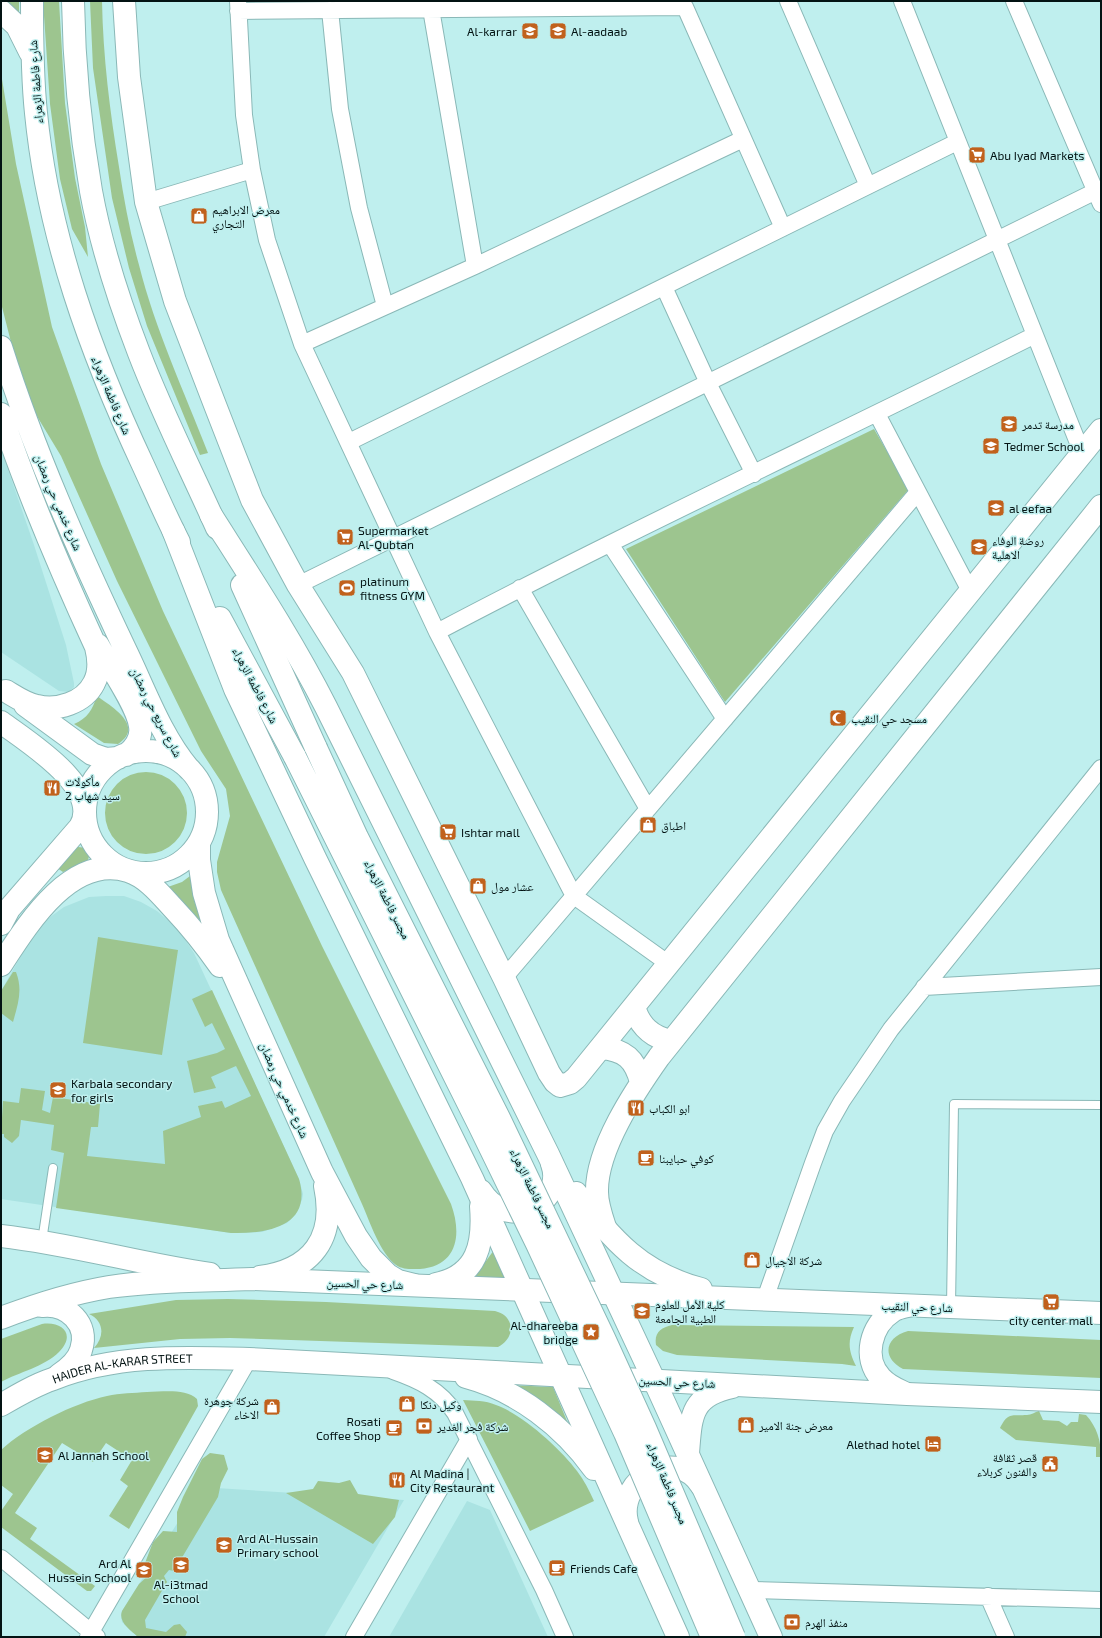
<svg xmlns="http://www.w3.org/2000/svg" width="1102" height="1638" viewBox="0 0 1102 1638" font-family="'Exo 2','Noto Naskh Arabic',sans-serif">
	<style>
		.built { fill: #aae3e2 }
		.green { fill: #9dc58f }
		.lines { fill: none; stroke-linecap: round; stroke-linejoin: round }
		.lane-casing { stroke: #8ab8b7; stroke-width: 10 }
		.street-casing { stroke: #8ab8b7; stroke-width: 18 }
		.secondary-casing { stroke: #8ab8b7; stroke-width: 24 }
		.primary-casing { stroke: #8ab8b7; stroke-width: 24 }
		.highway-casing { stroke: #8ab8b7; stroke-width: 24 }
		.lane { stroke: #fff; stroke-width: 8 }
		.street { stroke: #fff; stroke-width: 16 }
		.secondary { stroke: #fff; stroke-width: 22 }
		.primary { stroke: #fff; stroke-width: 22 }
		.highway { stroke: #fff; stroke-width: 22 }
		.highway-bridge-casing { stroke: #8ab8b7; stroke-width: 24; stroke-linecap: butt }
		.highway-bridge { stroke: #fff; stroke-width: 22 }
		.labels { text-anchor: middle; dominant-baseline: central; stroke-width: 3; stroke-linejoin: round; paint-order: stroke }
		.poi-label { font-size: 12px; fill: #031313; stroke: #bfefee; text-anchor: start }
		.street-label { font-size: 12px; fill: #031313; stroke: #bfefee }
	</style>
	<rect width="100%" height="100%" fill="#bfefee"/>
	<path class="built" d="M1 449 34 545 66 645 74 683V687L69 692 59 691 1 652Z
		M106 896H124L141 902 157 911 169 921 180 932 194 953 299 1179 303 1194 302 1200 295 1215 287 1223 262 1232 231 1233 1 1199V991L30 940 46 920 64 907 89 897Z
		M200 1487 404 1500 324 1637H138L122 1622 121 1615 122 1611Z
		M467 1501 490 1510 548 1637H389Z"/>
	<path class="green" d="M4 1H19V15Z
		M43 1H59L65 103 75 178 85 227 88 257 72 229 60 179 50 104Z
		M90 1H102C103 57 110 112 119 167 124 200 130 233 139 265 155 329 184 391 208 453L200 455 147 326 129 268 112 198 93 68Z
		M1 73 16 164 52 327 101 464 163 611 322 946 451 1204C462 1234 458 1266 420 1269 413 1269 403 1270 396 1265 380 1253 370 1222 362 1204L221 890 217 872V862L230 816 226 789 201 751 117 581 61 456 35 413 12 346 1 303Z
		M874 429 909 489 725 702 626 549Z
		M97 696C112 707 145 726 118 744L104 743 74 724C88 718 92 710 97 696Z
		M105 813a41 41 0 1 1 82 0a41 41 0 1 1-82 0Z
		M78 847C87 847 91 852 88 860L63 872 57 868 73 849Z
		M190 876 210 936 165 888 182 882Z
		M98 937 178 950 162 1055 83 1043Z
		M13 972H16C23 990 18 1004 13 1022L1 1013V991Z
		M212 990 299 1179C313 1227 266 1234 231 1233L56 1208 64 1153 51 1150 54 1125 21 1120 19 1136 12 1143 4 1137V1134H1L3 1101 19 1103 21 1088 45 1091 42 1110 50 1113 53 1097 100 1104 98 1127H91L87 1156 165 1164 163 1131 201 1117 198 1106 222 1101 225 1108 251 1096 236 1066 211 1077 216 1088 194 1093 187 1061 217 1053 225 1049 212 1023 205 1027 192 999Z
		M494 1250 509 1279 468 1278 486 1261Z
		M228 1299 326 1302 495 1311C516 1316 515 1339 498 1347L230 1338 180 1339 94 1348C105 1336 104 1321 89 1314L176 1300Z
		M42 1324C63 1321 76 1335 59 1352 44 1367 19 1372 1 1382V1339Z
		M672 1325 854 1327C847 1342 849 1352 856 1366L842 1364 677 1355 663 1351 656 1345C654 1332 661 1328 672 1325Z
		M908 1331 1101 1340V1378L903 1369C881 1358 885 1337 908 1331Z
		M506 1385 553 1387 569 1426Z
		M147 1392C162 1392 185 1388 197 1399L198 1406 129 1529 109 1516 128 1486 120 1480 132 1460 106 1443 93 1462 62 1443 15 1513 37 1528 30 1539 95 1586 91 1591H87L1 1527V1511L13 1494 1 1485V1450C26 1427 74 1403 107 1396 120 1393 134 1393 147 1392Z
		M463 1400C474 1401 485 1400 496 1405 522 1414 561 1449 577 1471 584 1480 589 1490 594 1501L530 1531Z
		M1039 1411 1043 1420 1059 1421 1067 1426 1071 1422H1078L1079 1414 1086 1415C1097 1427 1101 1441 1101 1457H1096V1447L1016 1440 1000 1428C1008 1412 1011 1416 1027 1415 1031 1415 1035 1412 1039 1411Z
		M210 1453 224 1455 228 1469 221 1483 218 1497 174 1571 169 1570 164 1576 167 1582 145 1620 146 1628 166 1632 174 1625 180 1624 187 1632 185 1637H138C130 1630 118 1622 122 1611L139 1584 150 1574 145 1563 153 1542 163 1531 177 1532V1512L183 1497 202 1459Z
		M350 1480 358 1494 399 1500 395 1517 373 1544 286 1493 313 1489 318 1481 339 1483Z"/>
	<g class="lines">
		<g class="lane-casing">
			<path id="lane" d="M42 1241 53 1168
				M951 1307 954 1104 1101 1105"/>
		</g>
		<g class="street-casing">
			<path id="street" d="M238 1 244 115 252 170 267 240 302 344 437 632 574 896 669 964
				M788 1 868 186
				M902 1 1082 453
				M1014 1 1101 204
				M431 9 475 266
				M330 10 340 109 359 208 385 306
				M238 11 685 7 783 228
				M146 202 252 170
				M664 287 708 383 754 474
				M302 344 475 266 743 139
				M877 414 970 591
				M349 442 957 142
				M610 544 725 719
				M298 585 1096 191
				M520 588 648 809
				M437 632C634 528 836 435 1035 335
				M504 978 918 492
				M924 987 1101 977
				M765 1299 813 1163 825 1131 842 1101 891 1029 1101 768
				M393 1371C419 1380 440 1390 455 1413L544 1590 565 1637
				M1 1558 97 1637
				M751 1590 1101 1600
				M988 1596 1006 1637
				M88 1637 249 1359
				M354 1637 469 1439"/>
		</g>
		<g class="secondary-casing">
			<path id="secondary" d="M124 1 129 77 146 202 175 301 215 405 252 500 298 585 353 673 504 978 549 1073 555 1082 560 1086 570 1083 576 1078 1101 430
				M634 1007C640 1026 651 1037 671 1041
				M601 1048C625 1050 635 1059 641 1082
				M606 1230C602 1218 597 1205 597 1192 596 1149 635 1091 659 1057L1101 506"/>
		</g>
		<g class="primary-casing">
			<path id="primary" d="M1 347C34 451 78 550 125 649 145 690 160 734 189 769
				M1 414C28 494 61 571 96 647 99 659 100 672 94 683 84 703 57 711 37 706 26 704 16 697 6 691
				M98 645C109 665 137 705 140 726 142 738 135 748 126 755
				M25 705 92 754 106 759 118 758
				M1 722C26 741 104 788 80 827L9 909 1 924
				M85 812a61 61 0 1 1 122 0a61 61 0 1 1-122 0Z
				M199 843V860L204 893 218 940 322 1172 356 1236 371 1258 388 1275 398 1281 414 1285
				M1 965C27 925 71 853 128 871 147 877 161 895 174 909 191 927 206 946 220 966
				M1 1236C72 1244 140 1264 210 1274
				M260 1277C312 1270 336 1238 325 1186"/>
		</g>
		<g class="highway-casing">
			<g id="highway">
				<path d="M32 1C32 38 32 76 36 113 48 236 91 354 143 465 155 491 166 517 179 542"/>
				<path d="M73 1C74 65 80 128 91 191 101 246 119 301 139 353 162 413 191 470 217 528"/>
				<path d="M1 11 17 26 30 52"/>
				<path d="M211 515C251 578 292 640 326 707L548 1154 654 1380 771 1637"/>
				<path d="M173 530 235 689 315 858 472 1178 678 1637"/>
				<path d="M242 585 316 748"/>
				<path d="M220 618 295 757"/>
				<path d="M481 1191C486 1199 493 1206 502 1209 530 1220 563 1194 552 1164"/>
				<path d="M576 1193C614 1241 640 1273 701 1289"/>
				<path d="M436 1284C478 1276 484 1243 481 1206"/>
				<path d="M42 1306C67 1303 90 1324 81 1350 78 1361 68 1369 59 1375"/>
				<path d="M1 1318C35 1305 73 1293 109 1287 156 1280 205 1281 252 1279L1101 1313"/>
				<path d="M466 1377C518 1391 563 1426 594 1469"/>
				<path d="M905 1393C896 1389 888 1386 881 1378 862 1358 871 1325 893 1311 897 1308 903 1307 907 1306"/>
				<path id="s1" d="M1 1405C18 1395 35 1385 53 1379 116 1354 183 1357 249 1359L907 1394 1101 1402"/>
				<path d="M688 1453C691 1417 690 1396 732 1387"/>
				<path d="M627 1522C616 1478 678 1446 701 1485"/>
			</g>
		</g>
		<use href="#lane" class="lane"/>
		<use href="#street" class="street"/>
		<use href="#secondary" class="secondary"/>
		<use href="#primary" class="primary"/>
		<use href="#highway" class="highway"/>
		<g class="highway-bridge-casing">
			<path id="highway-bridge" d="M316 748 357 837 499 1118 604 1338 645 1428 734 1637
				M295 757 479 1125 537 1244 625 1433 712 1637"/>
		</g>
		<use href="#highway-bridge" class="highway-bridge"/>
	</g>
	<defs>
		<g id="school-square" transform="scale(0.9)"><rect x="-9" y="-9" width="18" height="18" rx="4" fill="#c1611c" stroke="#bfefee"/><path d="M0-5L7-2L0 1L-7-2ZM-4 1L0 2.5L4 1V4Q0 6-4 4Z" fill="#fff"/></g>
		<g id="supermarket-square" transform="scale(0.9)"><rect x="-9" y="-9" width="18" height="18" rx="4" fill="#c1611c" stroke="#bfefee"/><path d="M-6-5.5h2.5l.6 2H6L4.5 2H-2.5L-4.4-4H-6ZM-1.5 3.2a1.3 1.3 0 1 0 .1 0ZM3 3.2a1.3 1.3 0 1 0 .1 0Z" fill="#fff"/></g>
		<g id="shop-square" transform="scale(0.9)"><rect x="-9" y="-9" width="18" height="18" rx="4" fill="#c1611c" stroke="#bfefee"/><path d="M-5-2.5h2.3a2.7 3.5 0 0 1 5.4 0H5L5.5 6h-11ZM-1.5-2.5h3a1.5 2.3 0 0 0-3 0Z" fill="#fff"/></g>
		<g id="stadium-square" transform="scale(0.9)"><rect x="-9" y="-9" width="18" height="18" rx="4" fill="#c1611c" stroke="#bfefee"/><path d="M0-5a6.5 5 0 1 0 0 10a6.5 5 0 1 0 0-10ZM-3.5-1.8h7v3.6h-7Z" fill="#fff"/></g>
		<g id="mosque-square" transform="scale(0.9)"><rect x="-9" y="-9" width="18" height="18" rx="4" fill="#c1611c" stroke="#bfefee"/><path d="M3.5-4.9A6 6 0 1 0 3.5 4.9A5 5 0 1 1 3.5-4.9Z" fill="#fff"/></g>
		<g id="restaurant-square" transform="scale(0.9)"><rect x="-9" y="-9" width="18" height="18" rx="4" fill="#c1611c" stroke="#bfefee"/><path d="M-5-6h1v4h1v-4h1v4h1v-4h1v5L-1.5 .5V6h-2V.5L-5-1ZM5-6V6H3V1.5H1.5Q1.5-4 5-6Z" fill="#fff"/></g>
		<g id="cafe-square" transform="scale(0.9)"><rect x="-9" y="-9" width="18" height="18" rx="4" fill="#c1611c" stroke="#bfefee"/><path d="M-5.5-4.5H6V0H3Q3 3.5 0 3.5H-2.5Q-5.5 3.5-5.5 0ZM3-3.2v2h1.7v-2ZM-6 4.5H4V6H-6Z" fill="#fff"/></g>
		<g id="university-square" transform="scale(0.9)"><rect x="-9" y="-9" width="18" height="18" rx="4" fill="#c1611c" stroke="#bfefee"/><path d="M0-5L7-2L0 1L-7-2ZM-4 1L0 2.5L4 1V4Q0 6-4 4Z" fill="#fff"/></g>
		<g id="sight-square" transform="scale(0.9)"><rect x="-9" y="-9" width="18" height="18" rx="4" fill="#c1611c" stroke="#bfefee"/><path d="M0-6L1.8-2.2L6-1.7L2.9 1.2L3.7 5.4L0 3.3L-3.7 5.4L-2.9 1.2L-6-1.7L-1.8-2.2Z" fill="#fff"/></g>
		<g id="bank-square" transform="scale(0.9)"><rect x="-9" y="-9" width="18" height="18" rx="4" fill="#c1611c" stroke="#bfefee"/><path d="M-6-4H6V4H-6ZM0-2.3a2.3 2.3 0 1 0 0 4.6a2.3 2.3 0 1 0 0-4.6Z" fill="#fff"/></g>
		<g id="hotel-square" transform="scale(0.9)"><rect x="-9" y="-9" width="18" height="18" rx="4" fill="#c1611c" stroke="#bfefee"/><path d="M-6-4.5h1.5V1H6V5H4.5V3h-9V5H-6ZM-4 0a1.8 1.8 0 1 1 3.6 0ZM.5 0V-2.5h3Q6-2.5 6 0Z" fill="#fff"/></g>
		<g id="civic-square" transform="scale(0.9)"><rect x="-9" y="-9" width="18" height="18" rx="4" fill="#c1611c" stroke="#bfefee"/><path d="M-.6-6.5H3V-4.5H.6V-3L4-1V1h2V6H-6V1h2V-1L-.6-3ZM-1.2 2.5V6h2.4V2.5Z" fill="#fff"/></g>
	</defs>
	<g fill-rule="evenodd">
		<use href="#school-square" x="530" y="31"/>
		<use href="#school-square" x="558" y="31"/>
		<use href="#supermarket-square" x="977" y="155"/>
		<use href="#shop-square" x="199" y="216"/>
		<use href="#school-square" x="1009" y="424"/>
		<use href="#school-square" x="991" y="446"/>
		<use href="#school-square" x="996" y="508"/>
		<use href="#supermarket-square" x="345" y="537"/>
		<use href="#school-square" x="979" y="547"/>
		<use href="#stadium-square" x="347" y="588"/>
		<use href="#mosque-square" x="838" y="718"/>
		<use href="#restaurant-square" x="52" y="788"/>
		<use href="#shop-square" x="648" y="825"/>
		<use href="#supermarket-square" x="448" y="832"/>
		<use href="#shop-square" x="478" y="886"/>
		<use href="#school-square" x="58" y="1090"/>
		<use href="#restaurant-square" x="636" y="1108"/>
		<use href="#cafe-square" x="646" y="1158"/>
		<use href="#shop-square" x="752" y="1260"/>
		<use href="#supermarket-square" x="1051" y="1302"/>
		<use href="#university-square" x="642" y="1311"/>
		<use href="#sight-square" x="591" y="1332"/>
		<use href="#shop-square" x="407" y="1404"/>
		<use href="#shop-square" x="272" y="1407"/>
		<use href="#shop-square" x="746" y="1425"/>
		<use href="#bank-square" x="424" y="1426"/>
		<use href="#cafe-square" x="394" y="1428"/>
		<use href="#hotel-square" x="933" y="1444"/>
		<use href="#school-square" x="45" y="1455"/>
		<use href="#civic-square" x="1050" y="1464"/>
		<use href="#restaurant-square" x="397" y="1480"/>
		<use href="#school-square" x="224" y="1545"/>
		<use href="#school-square" x="181" y="1565"/>
		<use href="#cafe-square" x="557" y="1568"/>
		<use href="#school-square" x="144" y="1570"/>
		<use href="#bank-square" x="792" y="1622"/>
	</g>
	<g class="labels">
		<g class="poi-label">
			<text x="517" y="31" text-anchor="end">Al-karrar</text>
			<text x="571" y="31">Al-aadaab</text>
			<text x="990" y="155">Abu Iyad Markets</text>
			<text x="212" y="209">معرض الابراهيم<tspan x="212" dy="14">التجاري</tspan></text>
			<text x="1022" y="424">مدرسة تدمر</text>
			<text x="1004" y="446">Tedmer School</text>
			<text x="1009" y="508">al eefaa</text>
			<text x="358" y="530">Supermarket<tspan x="358" dy="14">Al-Qubtan</tspan></text>
			<text x="992" y="540">روضة الوفاء<tspan x="992" dy="14">الاهلية</tspan></text>
			<text x="360" y="581">platinum<tspan x="360" dy="14">fitness GYM</tspan></text>
			<text x="851" y="718">مسجد حي النقيب</text>
			<text x="65" y="781">مأكولات<tspan x="65" dy="14">سيد شهاب 2</tspan></text>
			<text x="661" y="825">اطباق</text>
			<text x="461" y="832">Ishtar mall</text>
			<text x="491" y="886">عشار مول</text>
			<text x="71" y="1083">Karbala secondary<tspan x="71" dy="14">for girls</tspan></text>
			<text x="649" y="1108">ابو الكباب</text>
			<text x="659" y="1158">كوفي حبايبنا</text>
			<text x="765" y="1260">شركة الاجيال</text>
			<text x="655" y="1304">كلية الأمل للعلوم<tspan x="655" dy="14">الطبية الجامعة</tspan></text>
			<text x="1051" y="1320" text-anchor="middle">city center mall</text>
			<text x="578" y="1325" text-anchor="end">Al-dhareeba<tspan x="578" dy="14">bridge</tspan></text>
			<text x="259" y="1400" text-anchor="end">شركة جوهرة<tspan x="259" dy="14">الاخاء</tspan></text>
			<text x="420" y="1404">وكيل دنكا</text>
			<text x="381" y="1421" text-anchor="end">Rosati<tspan x="381" dy="14">Coffee Shop</tspan></text>
			<text x="759" y="1425">معرض جنة الامير</text>
			<text x="437" y="1426">شركة فجر الغدير</text>
			<text x="920" y="1444" text-anchor="end">Alethad hotel</text>
			<text x="58" y="1455">Al Jannah School</text>
			<text x="1037" y="1457" text-anchor="end">قصر ثقافة<tspan x="1037" dy="14">والفنون كربلاء</tspan></text>
			<text x="410" y="1473">Al Madina |<tspan x="410" dy="14">City Restaurant</tspan></text>
			<text x="237" y="1538">Ard Al-Hussain<tspan x="237" dy="14">Primary school</tspan></text>
			<text x="131" y="1563" text-anchor="end">Ard Al<tspan x="131" dy="14">Hussein School</tspan></text>
			<text x="570" y="1568">Friends Cafe</text>
			<text x="181" y="1584" text-anchor="middle">Al-i3tmad<tspan x="181" dy="14">School</tspan></text>
			<text x="805" y="1622">منفذ الهرم</text>
		</g>
		<g class="street-label">
			<text transform="translate(35 82) rotate(-94)">شارع فاطمة الزهراء</text>
			<text transform="translate(112 395) rotate(67)">شارع فاطمة الزهراء</text>
			<text transform="translate(59 502) rotate(67)">شارع خدمي حي رمضان</text>
			<text transform="translate(256 685) rotate(62)">شارع فاطمة الزهراء</text>
			<text transform="translate(157 712) rotate(63)">شارع سريع حي رمضان</text>
			<text transform="translate(388 899) rotate(63)">مجسر فاطمة الزهراء</text>
			<text transform="translate(285 1090) rotate(66)">شارع خدمي حي رمضان</text>
			<text transform="translate(533 1188) rotate(64)">مجسر فاطمة الزهراء</text>
			<text transform="translate(365 1283) rotate(2)">شارع حي الحسين</text>
			<text transform="translate(917 1306) rotate(2)">شارع حي النقيب</text>
			<text stroke="none"><textPath href="#s1" startOffset="129">HAIDER AL-KARAR STREET</textPath></text>
			<text transform="translate(677 1381) rotate(3)">شارع حي الحسين</text>
			<text transform="translate(668 1483) rotate(67)">مجسر فاطمة الزهراء</text>
		</g>
	</g>
	<rect width="1102" height="1638" fill="none" stroke="#031313" stroke-width="4"/>
</svg>
